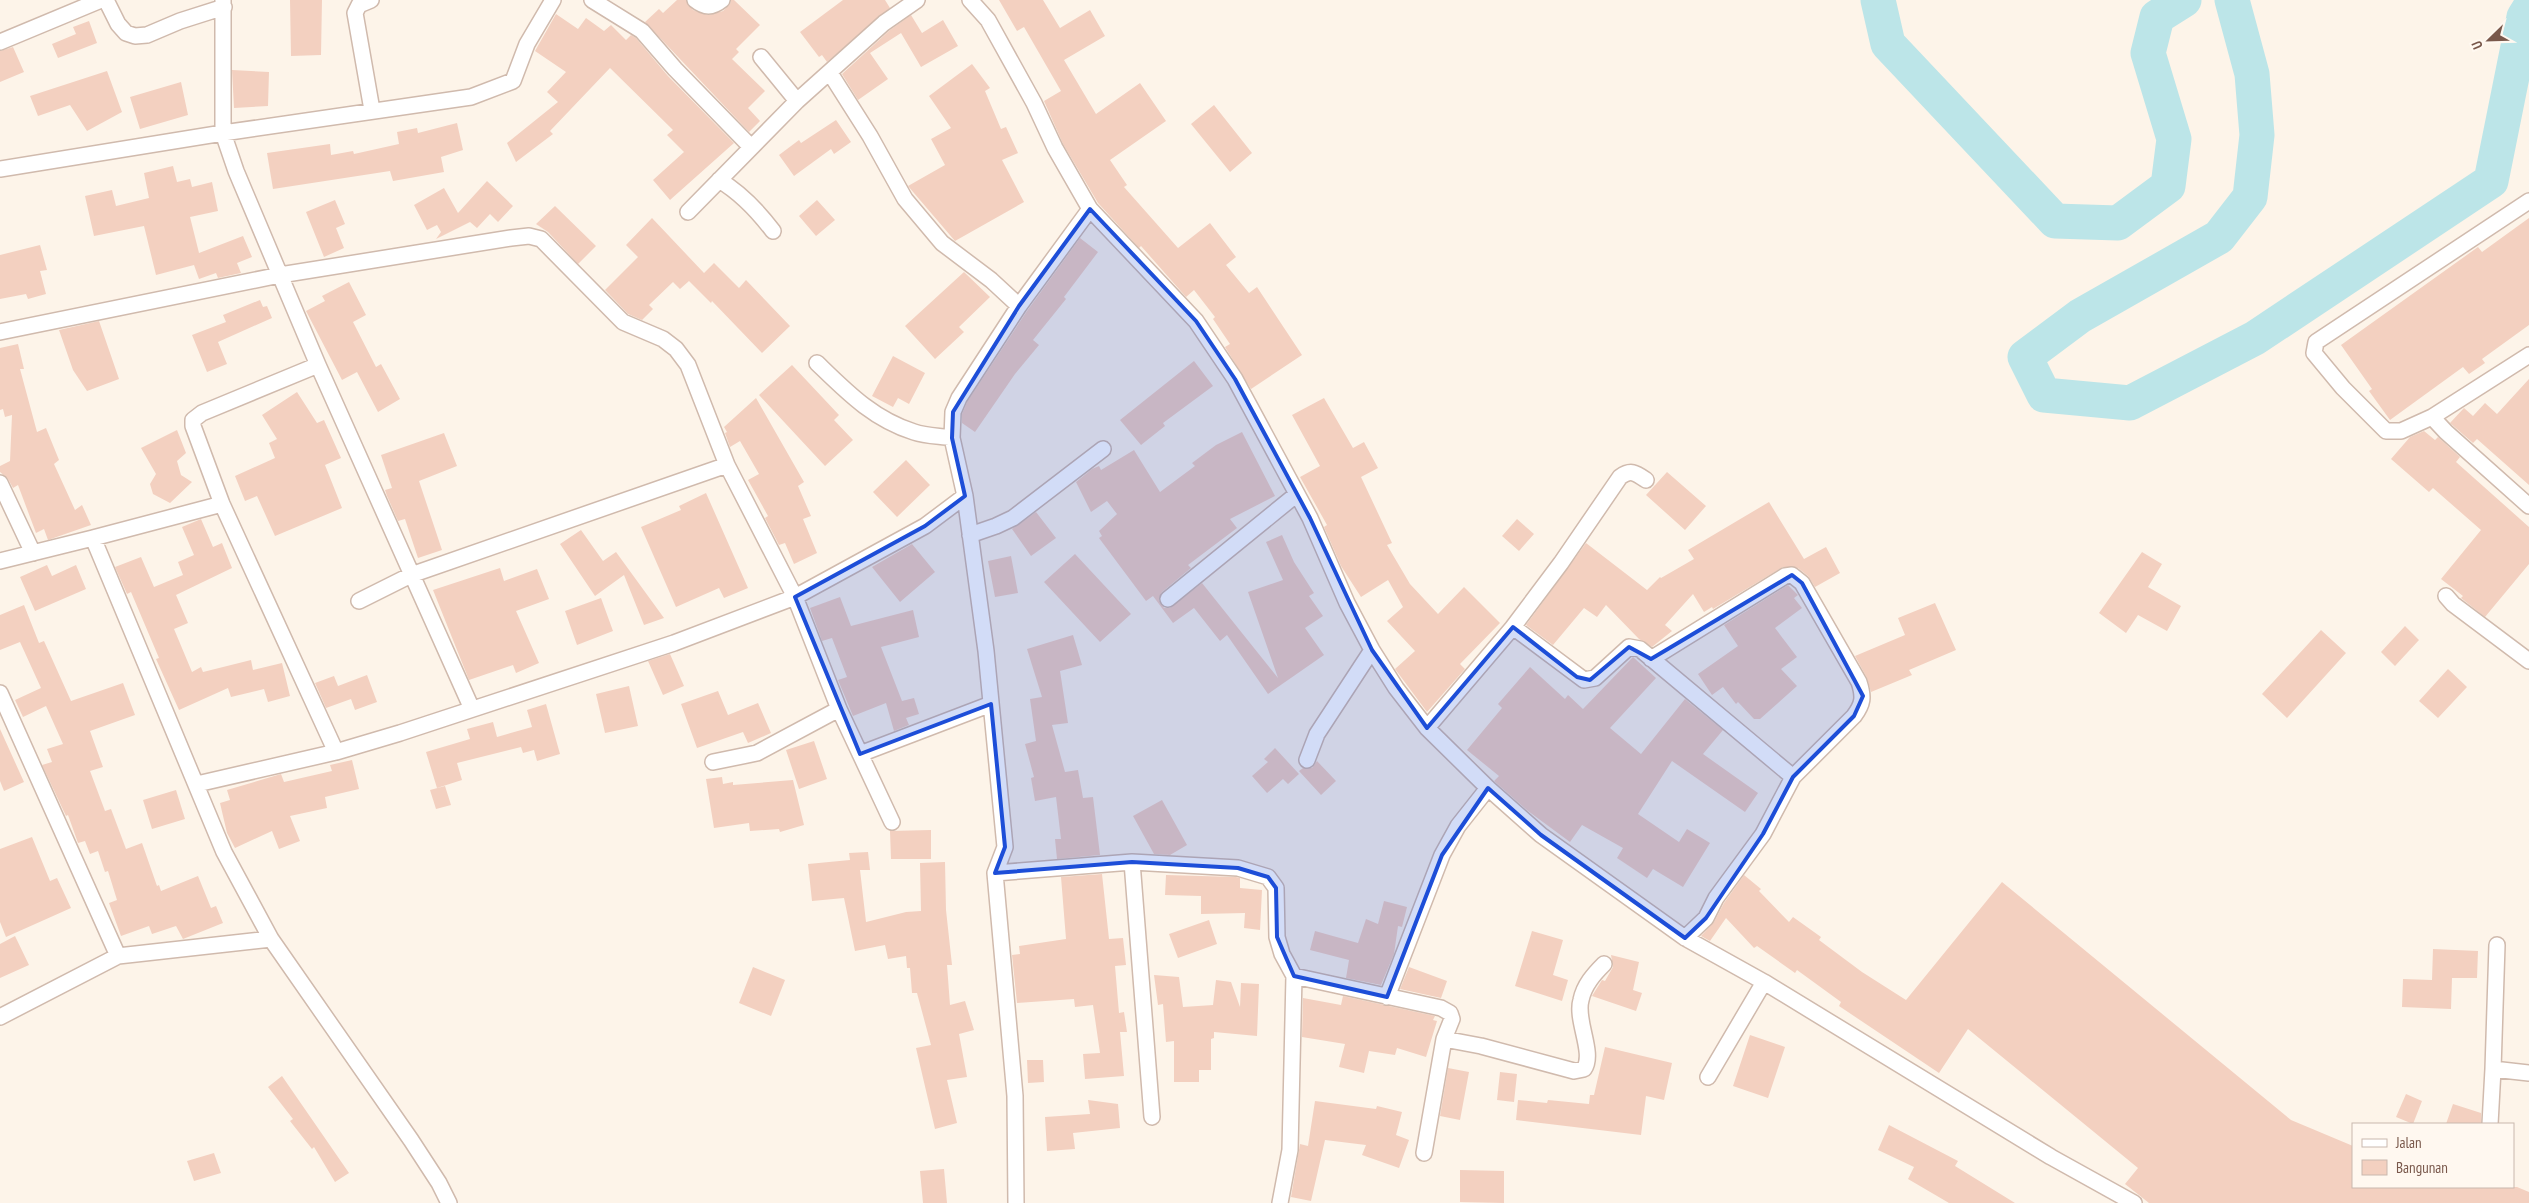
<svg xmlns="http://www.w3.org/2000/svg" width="2529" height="1203" viewBox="0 0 2529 1203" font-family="'PT Sans Narrow',sans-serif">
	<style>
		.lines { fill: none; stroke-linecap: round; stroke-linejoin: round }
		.river { stroke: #bce5e8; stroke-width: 35 }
		.building { fill: #f3d0c0 }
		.minor-casing { stroke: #d0baad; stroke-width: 18 }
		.minor { stroke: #fff; stroke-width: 15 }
		.marked { fill: #1d4ed8; fill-opacity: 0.2; stroke: #1d4ed8; stroke-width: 4; stroke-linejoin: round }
	</style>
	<rect width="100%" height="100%" fill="#fdf4e9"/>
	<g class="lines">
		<path class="river" d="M1878 0 1888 44 2055 221 2118 223 2168 186 2174 139 2148 53 2157 17 2184 0
			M2232 0 2252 74 2257 135 2250 197 2219 237 2080 316 2025 357 2044 395 2130 403 2255 338 2491 181 2524 17 2529 9"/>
	</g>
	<path class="building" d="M290 0H322L321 55 291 56Z
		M677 0H686L693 10 708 15 723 11 730 4 731 0H734L760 25 736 49 739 52 732 59 765 91 748 108 760 121 749 132 645 22 659 9 663 13Z
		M843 0H885L890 8 827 62 822 55 819 57 800 32Z
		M999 0H1043L1060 28 1090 10 1105 36 1064 60 1096 114 1140 83 1166 121 1110 160 1127 185 1124 187 1178 248 1210 223 1236 257 1226 265 1249 293 1257 287 1302 355 1251 389 1225 347 1230 344 1213 319 1215 317 1194 290 1186 297 1141 246 1139 248 1098 203 1063 144 1044 101 1061 91 1024 27 1017 31Z
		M556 14 578 29 586 18 604 31 611 25 626 40 631 35 636 38 668 76 734 143 670 200 653 180 684 152 667 135 673 130 610 68 550 131 553 134 516 162 507 143 558 102 547 92 566 72 535 51Z
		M911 15 922 33 943 20 958 46 921 67 901 33 870 53 888 79 858 100 842 74 890 30Z
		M89 21 97 43 58 58 52 44 76 34 73 27Z
		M13 47 24 72 0 82V51Z
		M972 64 990 88 985 91 1001 129 1006 127 1018 153 1002 160 1024 202 955 241 908 186 945 165 931 139 951 128 929 96Z
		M232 70 269 72 268 106 234 108Z
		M107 71 122 112 87 131 70 105 38 116 30 96Z
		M181 82 188 115 140 129 130 97Z
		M1214 105 1252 153 1230 172 1191 124Z
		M836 120 851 142 834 154 831 149 794 176 779 155 799 140 801 143Z
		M457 123 463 150 441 157 444 172 393 181 390 171 273 189 267 153 330 144 331 155 353 151 354 154 399 144 397 132 417 128 418 133Z
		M173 166 177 182 190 179 192 187 212 182 218 211 190 217 199 253 243 236 252 257 237 263 241 273 218 278 216 273 199 279 194 265 156 275 144 226 94 236 85 196 112 190 116 206 149 198 144 173Z
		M487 181 513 206 498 222 490 214 477 228 470 222 436 239 441 232 437 225 427 230 414 205 444 188 458 213Z
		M335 200 345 224 336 228 344 248 324 257 306 212Z
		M817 200 835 220 816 236 799 216Z
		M555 206 596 246 578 264 548 232 536 224Z
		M652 218 704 273 714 263 739 288 746 280 790 326 762 353 712 301 711 303 689 281 680 289 673 282 649 305 653 309 642 320 628 314 605 290 638 257 626 245Z
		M2529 218V325L2482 359 2485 363 2469 374 2463 367 2390 420 2369 391 2372 389 2341 345 2478 247 2482 252Z
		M1080 238 1098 252 1064 297 1066 299 1033 340 1039 345 1015 374 975 432 962 423V414L967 402 1027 311Z
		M40 245 47 270 40 271 46 294 28 299 26 294 0 299V255Z
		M964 272 990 297 959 327 964 332 935 359 905 326Z
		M349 282 366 315 353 322 376 367 381 364 400 399 378 412 357 372 342 380 306 311 325 301 322 296Z
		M260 300 263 307 267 306 272 318 218 342 227 364 207 372 192 335 226 322 223 315Z
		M99 321 119 379 87 391 73 370 59 330Z
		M18 344 24 369H20L37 432 46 428 59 460 54 464 75 510 82 505 91 525 48 540 44 529 36 533 18 485 13 488 8 479 0 472V466L10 461 12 415 5 417 3 409 0 410V348Z
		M893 356 925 373 909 404 898 398 893 407 872 396Z
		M1194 361 1213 386 1163 423 1165 426 1141 445 1120 420Z
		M792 365 839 415 834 420 853 440 825 466 759 395Z
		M2529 379V485L2477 439 2473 443 2450 423 2464 408 2473 416 2485 403 2497 414Z
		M297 392 317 423 324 420 341 458 325 465 342 508 275 536 257 496 245 501 235 476 275 458 269 443 277 439 262 415Z
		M756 398 804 482 798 486 811 516 803 519 817 553 794 564 785 543 779 545 765 518 768 516 748 480 759 474 740 441 730 447 725 433 727 432 724 427Z
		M1324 398 1353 448 1364 442 1378 468 1361 477 1392 543 1387 545 1410 584 1438 614 1464 587 1500 623 1460 664 1465 669 1427 712 1395 669 1415 651 1387 621 1403 607 1388 580 1361 597 1341 566 1324 527 1327 525 1300 477 1320 466 1292 415Z
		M177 430 186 453 177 461 181 475 192 482 170 503 153 494 150 484 156 474 141 448Z
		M2424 431 2435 440 2438 437 2460 457 2456 462 2529 527V564L2485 617 2461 598 2463 596 2441 579 2481 530 2433 488 2429 492 2391 459 2410 437Z
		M1242 432 1275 496 1230 519 1237 528 1188 565 1191 568 1162 592 1159 600 1164 608H1170L1202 583 1278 678 1248 592 1283 580 1266 542 1282 535 1294 562 1314 593 1309 596 1323 616 1305 628 1324 655 1268 694 1227 635 1220 641 1194 608 1173 623 1153 596 1146 601 1099 538 1102 536 1099 531 1117 514 1107 501 1091 512 1076 482 1092 469 1099 466 1101 470 1134 450 1160 492 1195 466 1192 463 1216 445Z
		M444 433 457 466 419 481 442 550 418 558 405 519 398 521 387 496 385 490 392 488 381 455Z
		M906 460 930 485 897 517 873 492Z
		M1667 472 1706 506 1685 530 1646 495Z
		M706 493 748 588 724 598 719 588 676 607 641 527 681 510 679 506Z
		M1769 502 1804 559 1826 547 1840 573 1815 587 1808 576 1798 568 1783 567 1713 609 1712 607 1704 612 1693 594 1665 625 1672 631 1652 647 1639 639 1606 605 1597 617 1584 608 1553 645 1526 625 1586 543 1647 590 1660 577 1661 578 1694 559 1688 550Z
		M1036 512 1056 538 1031 556 1012 529Z
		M201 519 213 547 222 543 232 568 176 595 188 623 174 629 192 672 201 667 203 672 251 660 253 670 282 663 290 696 268 702 264 689 231 697 228 688 179 710 156 659 159 658 131 592 127 594 115 567 141 557 154 587 183 575 178 562 194 555 182 527Z
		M1517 519 1534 534 1519 551 1502 536Z
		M581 530 603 561 616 552 664 618 644 625 624 575 595 596 560 544Z
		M912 544 935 572 900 602 872 567Z
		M2142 552 2162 564 2148 587 2181 606 2167 631 2138 615 2126 633 2099 613Z
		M1075 554 1131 614 1100 642 1044 582Z
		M1011 556 1018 593 995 597 988 561Z
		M47 565 52 576 76 565 86 589 35 611 20 577Z
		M500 568 504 581 537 569 549 599 516 611 539 663 516 673 513 665 469 680 433 590Z
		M1788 585 1798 595 1794 598 1802 608 1775 628 1797 657 1781 669 1797 686 1760 719H1754L1738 702 1736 704 1723 687 1712 695 1698 674 1738 646 1724 625Z
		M840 597 851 626 913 610 919 637 881 647 902 701 914 698 919 714 906 718 909 725 894 731 886 703 853 716 838 680 847 677 832 638 822 641 810 608Z
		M601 598 613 631 577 645 565 611Z
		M1935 603 1956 650 1909 670 1912 675 1871 692 1867 678 1855 656 1905 635 1898 618Z
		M24 605 39 643 44 641 71 701 123 683 135 715 90 731 103 767 90 771 105 811 111 809 126 849 142 843 157 886 159 885 161 891 198 876 211 908 216 906 223 923 183 939 176 926 152 934 149 926 121 936 109 903 117 900 108 871 105 872 98 851 90 854 85 841 78 843 68 815 66 816 42 765 52 762 47 749 63 744 46 706 23 717 15 700 41 688 20 642 0 650V615Z
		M2405 626 2419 640 2395 666 2381 652Z
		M2321 630 2346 653 2287 718 2262 694Z
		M1073 635 1082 665 1060 671 1068 723 1052 725 1065 772 1078 770 1083 798 1093 797 1100 855 1057 859 1055 839H1061L1056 797 1035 801 1031 778 1034 777 1025 744 1036 741 1030 699 1042 697 1027 649Z
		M670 654 684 686 663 695 648 661Z
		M1633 657 1656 678 1610 728 1641 754 1685 699 1723 730 1703 754 1758 793 1745 812 1672 761 1638 814 1679 842 1687 829 1710 843 1683 887 1653 869 1647 878 1617 858 1623 848 1582 825 1570 842 1528 811 1494 781 1499 776 1467 750 1502 708 1498 704 1530 667 1565 699 1568 695 1583 709Z
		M2448 669 2467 687 2438 718 2419 701Z
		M367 675 377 702 355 710 351 699 326 708 315 683 334 676 338 686Z
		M629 686 638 726 605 733 596 694Z
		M718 691 728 715 758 703 771 733 748 743 743 732 697 748 681 704Z
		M546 704 560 754 537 761 534 750 523 753 521 747 457 763 462 780 437 788 426 752 470 739 467 729 493 722 497 737 532 727 527 710Z
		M0 729 24 782 4 791 0 781Z
		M814 741 827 779 799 789 786 750Z
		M1275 748 1299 774 1288 784 1283 779 1267 793 1252 776 1268 762 1264 759Z
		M352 760 359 789 325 797 327 808 290 816 300 841 279 849 272 831 235 848 227 833 220 803 230 800 227 790 281 774 284 782 332 771 330 765Z
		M1317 761 1336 781 1321 795 1299 771 1303 768H1312Z
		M722 777 723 784 733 782V785L793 780 804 825 780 832 779 829 750 831 749 823 714 828 706 779Z
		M445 786 451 805 436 809 430 790Z
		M176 790 185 819 152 829 143 800Z
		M1162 800 1187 845 1170 855 1154 854 1133 816Z
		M931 830V859H891L890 831Z
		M32 837 50 881 57 878 71 908 6 937 0 922V849Z
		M868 852 870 870H860L866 922 906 912 921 911 920 863 945 862 946 910 952 965H947L950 1005 965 1001 974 1030 959 1034 967 1077 947 1080 957 1123 935 1129 916 1048 931 1045 917 993H912L910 968H907L906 956 888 959 885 945 855 951 844 898 812 901 808 864 850 860 849 853Z
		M1102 874 1109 939 1123 938 1126 965 1115 966 1119 1013 1124 1012 1127 1032H1120L1124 1076 1085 1079 1083 1054 1100 1053 1093 1005 1075 1007 1074 999 1017 1003 1012 955 1020 954 1019 946 1066 939 1061 877Z
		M1166 875 1236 877 1240 878V888L1262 890 1260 930 1244 928 1245 913 1201 914V896L1165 895Z
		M1744 875 1761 889 1759 891 1789 922 1793 917 1821 937 1819 940 1862 972 1906 1000 2002 882 2291 1120 2353 1146V1187H2517L2529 1192V1203H2149L2125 1184 2138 1168 1968 1029 1939 1073 1839 1006 1841 1002 1797 970 1795 973 1757 946 1754 948 1726 918 1710 941 1701 936 1714 922 1724 903Z
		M1384 901 1407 907 1402 927 1398 926 1394 954 1381 985 1346 978 1349 960 1310 950 1315 931 1358 943 1366 919 1378 924Z
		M1209 920 1217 944 1178 958 1169 934Z
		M1532 931 1563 940 1553 975 1568 980 1562 1001 1515 986Z
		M15 936 29 965 0 978V944Z
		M2433 949 2478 951 2477 978H2452L2451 1009 2402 1007 2403 979 2432 980Z
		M1611 955 1639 962 1633 990 1642 993 1636 1011 1592 996 1602 980 1605 981 1613 967Z
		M753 967 785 980 771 1016 739 1003Z
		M1409 967 1447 981 1441 998 1400 989Z
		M1154 975 1179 977 1183 1007 1213 1005 1216 980 1231 982 1240 1007 1241 983 1259 984 1257 1036 1214 1032V1038L1211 1039V1070H1199V1082H1174V1041L1166 1042 1163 1004 1158 1005Z
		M1343 996 1435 1016 1433 1020 1437 1021 1426 1057 1397 1048 1395 1055 1369 1051 1364 1073 1339 1067 1345 1044 1302 1037 1303 998 1341 1005Z
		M1750 1035 1785 1047 1768 1098 1733 1086Z
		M1605 1047 1672 1063 1664 1100 1646 1096 1641 1135 1516 1120 1518 1100 1547 1103 1548 1100 1589 1104 1590 1095H1594Z
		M1027 1060H1043L1044 1082 1028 1083Z
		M1448 1068 1469 1072 1460 1120 1440 1116Z
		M1500 1072 1517 1074 1514 1102 1497 1100Z
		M282 1076 349 1173 335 1182 314 1147 312 1149 290 1121 293 1119 268 1087Z
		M2406 1094 2422 1101 2413 1124 2396 1117Z
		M1088 1100 1118 1104 1120 1128 1073 1133 1075 1149 1047 1151 1045 1117 1090 1114Z
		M1315 1101 1376 1109 1377 1106 1402 1112 1396 1135 1409 1140 1399 1168 1362 1155 1366 1145 1325 1140 1311 1201 1291 1197 1300 1144 1308 1146Z
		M2453 1104 2481 1113V1124H2446Z
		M1889 1125 1958 1161 1955 1166 2015 1203H1949L1908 1179 1914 1167 1878 1150Z
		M214 1153 221 1173 194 1181 187 1161Z
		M944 1169 947 1203H923L920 1171Z
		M1460 1170 1504 1171V1203L1460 1202Z"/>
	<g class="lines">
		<g class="minor-casing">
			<path id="minor" d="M106 0 118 24 126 33 135 36 147 35 180 21 224 7
				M223 0V133L471 97 513 81 527 44 553 0
				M371 0 359 5 355 13 372 110
				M592 0 642 31 675 69 751 147
				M695 0C705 8 712 8 722 0
				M970 0 988 20 1034 103 1055 148 1090 209 1196 321 1235 379 1310 518 1347 603 1372 650 1396 688 1427 728 1488 788 1541 835 1685 938 1764 982 2051 1157 2134 1203
				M0 42 101 0
				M761 57 797 101
				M830 73 870 136 905 199 942 243 991 280 1019 306
				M0 169 223 133 236 171 318 365 472 709
				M719 180C741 193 757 210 773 231
				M688 212 797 101 884 23 917 0
				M0 332 280 275 511 238 529 236 541 239 623 322 663 339 676 349 688 365 727 465 795 597 839 709 892 822
				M2529 355 2432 417 2446 432 2529 506
				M817 363C847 392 873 419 914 432 926 436 940 436 952 438
				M318 365 202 413 193 420V426L222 504 336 752
				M2432 417 2401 431H2386L2343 388 2314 353 2316 342 2529 201
				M0 483 33 553
				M970 535 996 526 1013 518 1103 449
				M93 538 222 504
				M0 561 93 538 224 852 271 939 411 1140 439 1183 449 1203
				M2446 596 2453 604 2529 661
				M1168 599 1297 494
				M359 601 411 575 727 465
				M1513 627 1561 563 1620 477C1631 469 1636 473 1646 480
				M1651 659 1785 576 1792 575 1802 583 1859 682C1864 697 1863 704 1854 716L1793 777 1763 834 1716 898 1706 918 1685 938
				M0 693 118 956 0 1017
				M1427 728 1513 627 1584 680 1595 678 1629 647 1640 649 1793 777
				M860 754 991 704
				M1307 760 1317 734 1372 650
				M713 762 757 753 839 709
				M197 784 336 752 400 733 674 643 795 597 925 526 965 496
				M1132 862 1152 1117
				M995 873 1132 862 1238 868 1268 877 1276 888 1277 937 1282 954 1294 976 1441 1008 1450 1013 1452 1019 1444 1039 1481 1046 1574 1071 1584 1069C1595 1053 1575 1020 1581 1000 1584 985 1594 974 1604 964
				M2497 945 2493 1069 2529 1073
				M118 956 271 939
				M1387 997 1442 855 1458 826 1488 788
				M1708 1077 1764 982
				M2490 1124 2493 1069
				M1424 1153 1444 1039
				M1016 1203 1015 1096 995 873 1005 847 986 651 965 496 952 438 953 412 959 398 1019 306 1090 209
				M1280 1203 1290 1150 1294 976"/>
		</g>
		<use href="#minor" class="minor"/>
	</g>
	<path class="marked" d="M1090 209 1196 321 1235 379 1310 518 1372 650 1427 728 1513 627 1577 677 1590 680 1629 647 1651 659 1792 575 1802 583 1863 696 1854 716 1793 777 1763 834 1706 918 1685 938 1541 835 1488 788 1442 855 1387 997 1294 976 1277 937 1276 888 1268 877 1238 868 1132 862 995 873 1005 847 991 704 860 754 795 597 925 526 965 496 952 438 953 412 1019 306Z"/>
	<rect x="2352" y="1123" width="162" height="65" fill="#fff8f0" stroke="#c9b8ae"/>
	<rect x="2362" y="1139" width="25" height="8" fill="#ffffff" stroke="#c9b8ae"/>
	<text x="2396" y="1148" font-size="15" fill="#79584b">Jalan</text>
	<rect x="2362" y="1160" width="25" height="15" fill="#f3d0c0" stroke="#c9b8ae"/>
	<text x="2396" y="1173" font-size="15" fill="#79584b">Bangunan</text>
	<g transform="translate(2489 40) rotate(247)" stroke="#fff8f0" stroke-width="4" paint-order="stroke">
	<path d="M0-4L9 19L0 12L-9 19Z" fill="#79584b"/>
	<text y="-8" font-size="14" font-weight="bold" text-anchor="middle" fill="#79584b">U</text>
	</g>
</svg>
